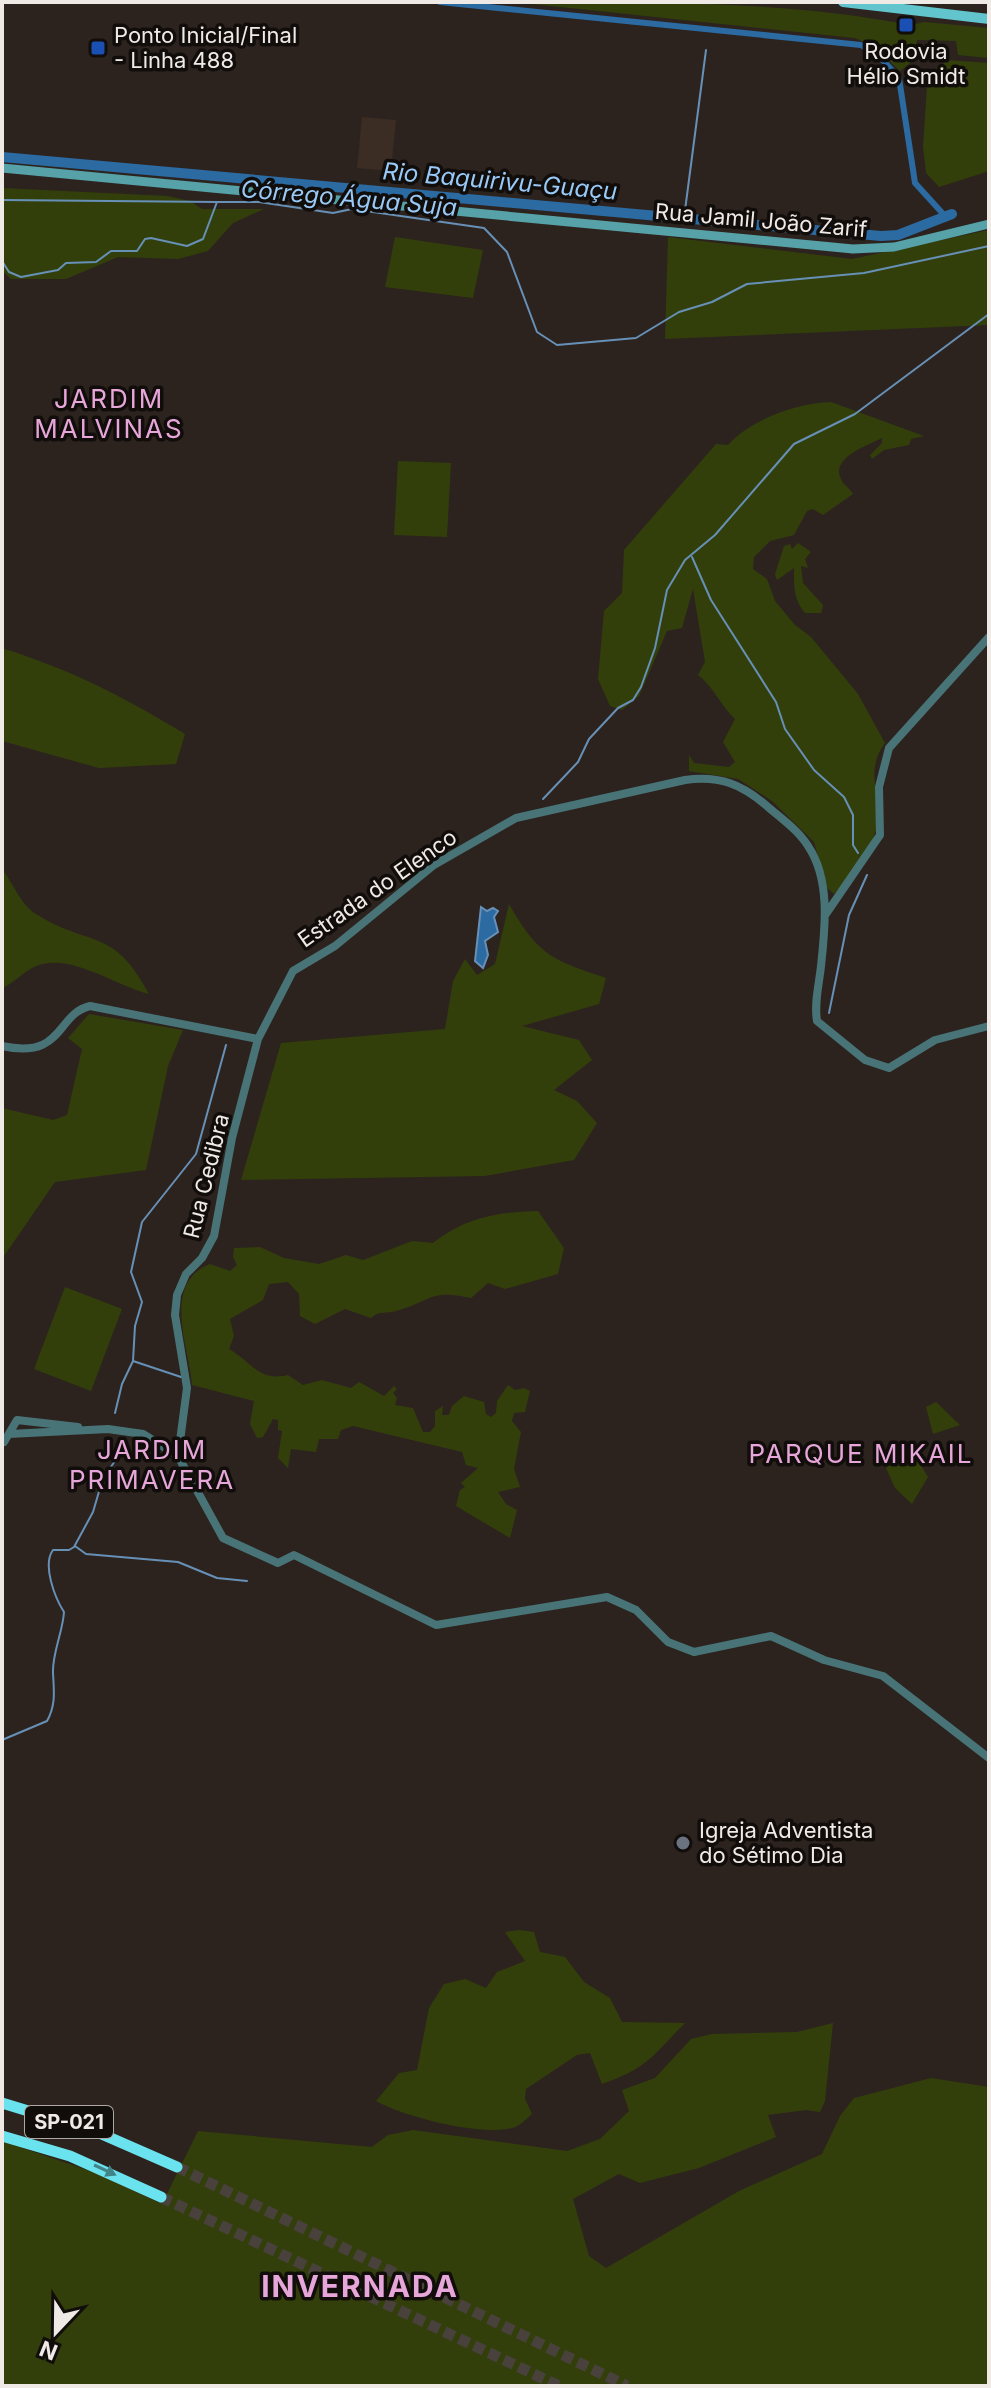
<svg xmlns="http://www.w3.org/2000/svg" width="991" height="2388" viewBox="0 0 991 2388" font-family="Inter,sans-serif">
	<style>
		.built { fill: #3b2c24 }
		.green { fill: #333f0b }
		.water { fill: #2c6aa2; stroke: #6790b7; stroke-width: 2 }
		.lines { fill: none; stroke-linecap: round; stroke-linejoin: round }
		.stream { stroke: #6790b7; stroke-width: 2 }
		.canal { stroke: #2c6aa2; stroke-width: 6 }
		.river { stroke: #2c6aa2; stroke-width: 10 }
		.motorway-tunnel { stroke: #49413c; stroke-width: 11; stroke-dasharray: 11 5.5; stroke-linecap: butt }
		.tertiary { stroke: #487478; stroke-width: 8 }
		.secondary { stroke: #57a1a8; stroke-width: 9 }
		.primary { stroke: #62c4cc; stroke-width: 10 }
		.motorway { stroke: #6ae3ee; stroke-width: 11 }
		.oneway { fill: #428388 }
		.transit-dot { fill: #1a4fb4; stroke: #110d0b; stroke-width: 3 }
		.worship-dot { fill: #6b7280; stroke: #110d0b; stroke-width: 3 }
		.labels { text-anchor: middle; dominant-baseline: central; stroke-width: 7; stroke-linejoin: round; paint-order: stroke }
		.shield { fill: #110d0b; stroke: #ada8a5; stroke-width: 2 }
		.shield-label { font-size: 20px; font-weight: bold; fill: #f0eae7 }
		.poi-label { font-size: 22px; fill: #f0eae7; stroke: #110d0b; text-anchor: start }
		.street-label { font-size: 22px; fill: #f0eae7; stroke: #110d0b }
		.water-label { font-size: 24px; font-style: italic; fill: #99c9f7; stroke: #110d0b }
		.quarter-label { font-size: 26px; letter-spacing: 2px; fill: #e7a6d9; stroke: #110d0b }
		.district-label { font-size: 30px; font-weight: bold; letter-spacing: 2px; fill: #e7a6d9; stroke: #110d0b }
	</style>
	<rect width="100%" height="100%" fill="#2c231e"/>
	<path class="built" d="M362 117 396 120 391 171 357 168Z"/>
	<path class="green" d="M513 2C640 2 774 0 900 23L901 29 909 30 911 25 924 22 989 28V58L958 55 956 41 917 40 915 59 900 71 874 47 855 38Z
		M946 60 989 63V171L939 187 926 173 923 147 927 87Z
		M2 188 167 196 190 201 202 209H264L233 223 208 251 178 259 118 257 66 279H11L2 270Z
		M989 230V325L665 339 668 237 852 259Z
		M395 237 483 250 473 298 385 287Z
		M831 402 924 436 911 439 909 445 884 450 872 459 870 455 882 443V438C868 445 830 458 841 479 843 485 850 488 853 494L823 515 813 509 807 511 794 535 770 541 754 557 753 569 767 579 775 601 795 625 811 637 858 694 885 743C862 773 885 801 876 830 869 853 850 877 834 894L827 888 814 842 772 801 738 779 689 771V755L694 763 729 767 735 762 723 742 735 719C720 705 714 687 698 675L705 662 693 589 682 628 667 631 639 696 622 710 610 706 598 679 604 611 622 593 624 550 716 444 728 445C752 419 797 403 831 402Z
		M398 461 451 463 447 537 394 535Z
		M798 543 811 552 805 559 808 568 801 566 803 583 823 605 821 613H805C793 599 794 585 794 568L777 580 775 574 784 546 790 544 792 549Z
		M2 648C74 671 120 695 185 734L176 764 99 768 2 741Z
		M2 869C13 883 21 905 36 914 90 948 113 926 149 994 115 986 69 951 34 967 22 973 14 983 2 988Z
		M509 904C538 955 552 960 606 978L599 1004 522 1026 579 1040 592 1060 554 1090 577 1101 597 1123 574 1160 485 1176 241 1180 281 1043 445 1029 453 981 465 959 477 975 495 964Z
		M89 1014 183 1030 168 1066 146 1170 55 1182 2 1259V1108L53 1120 67 1115 82 1049 68 1038Z
		M538 1211 564 1248 558 1274 505 1289 488 1283 471 1298C428 1289 433 1301 396 1311 386 1314 380 1310 371 1318L345 1309 315 1324 300 1316 299 1294 288 1282 269 1284 263 1300 230 1319 234 1336 229 1349C252 1362 258 1382 288 1375L303 1385 322 1380 351 1388 359 1382 384 1396 394 1386 397 1389 393 1393 397 1398 395 1405 413 1408 423 1432H430L435 1426V1411L443 1406 442 1415H449L452 1406 464 1396 484 1402 486 1414 491 1417 496 1413 497 1401 508 1385 515 1390 524 1388 530 1391 525 1412 514 1413 512 1421 521 1432 514 1469 520 1487 498 1492 506 1504 517 1510 510 1538 456 1506 460 1490 465 1487 461 1483 478 1468 466 1465 462 1452 353 1426 341 1430 338 1439H319L316 1452 291 1449 288 1468 278 1458 282 1431 278 1430V1420L273 1419 263 1437 257 1438 250 1424 254 1401 192 1385C189 1347 161 1283 210 1264L230 1271 237 1265 233 1257 234 1248 260 1247 284 1258 319 1264 346 1255 363 1260 412 1241 433 1243C466 1217 498 1212 538 1211Z
		M65 1287 122 1309 91 1391 34 1369Z
		M936 1402 960 1425 933 1434 926 1407Z
		M901 1460 918 1461 928 1477 912 1504 895 1488 886 1468 894 1461Z
		M519 1930 534 1932 540 1952 565 1957 584 1982 610 1998 622 2022 685 2023C653 2055 648 2068 602 2084L590 2053 577 2055 526 2089 525 2099 532 2114C527 2118 519 2127 512 2128 479 2136 405 2117 376 2101L399 2073 417 2070 429 2008 444 1984 465 1979 486 1988 497 1972 525 1961 505 1932Z
		M833 2023 825 2101 820 2112 806 2110 768 2115 776 2137 699 2168 640 2183 619 2174 573 2199 589 2256 606 2268 739 2191 822 2154 840 2116 854 2098 931 2078 989 2087V2386H2V2141L96 2173 162 2204 198 2131 372 2147 388 2135 413 2130 567 2151 600 2139 629 2111 622 2090 655 2078 691 2039 712 2034 797 2032Z"/>
	<path class="water" d="M481 907 487 911 493 908 498 911 494 917 498 932 485 941 488 955 483 968 475 961Z"/>
	<g class="lines">
		<path class="stream" d="M2 200 217 202
			M684 218 706 50
			M2 261 9 272 21 277 58 270 66 263 96 262 111 251H137L145 239 151 238 187 246 203 239 217 202H259L333 213 352 209 484 228 507 252 537 332 557 345 636 338 679 312 712 302 747 284 864 273 989 246
			M692 557 711 600 776 702 785 729 814 770 844 797 853 815V845L858 853
			M543 799 578 762 589 739 618 708 633 700 641 687 655 648 667 590 685 560 715 535 794 444 855 414 989 314
			M829 1013 849 915 867 875
			M133 1361 181 1377
			M115 1413 122 1384 133 1361 135 1326 142 1302 131 1272 142 1222 196 1154 226 1045
			M75 1546 86 1554 178 1562 217 1578 247 1581
			M2 1740 47 1721C56 1705 54 1691 53 1673 52 1654 63 1631 64 1612 55 1598 42 1565 53 1550H69L74 1547 93 1512 103 1478 115 1461 119 1439"/>
		<path class="canal" d="M440 2 861 45 879 56 899 78 915 183 945 216"/>
		<path class="river" d="M2 157 881 236 898 235 952 214"/>
		<path class="motorway-tunnel" d="M177 2167 627 2386
			M161 2197 559 2386"/>
		<path class="tertiary" d="M826 914 880 835 879 787 889 748 989 637
			M2 1046C64 1060 56 1014 90 1006L258 1039
			M9 1434 108 1429 143 1434 178 1456 223 1538 278 1563 294 1555 436 1625 607 1597 636 1610 668 1642 694 1652 771 1636 824 1660 883 1676 989 1758
			M4 1442 17 1420 78 1427
			M178 1456 187 1388 175 1315 177 1295 186 1274 202 1258 214 1236 232 1138 258 1039 293 971 335 946 434 865 516 818 685 780C719 775 742 784 768 807 782 819 799 831 808 846 831 880 825 929 821 966 819 985 814 1003 817 1021L865 1060 889 1068 935 1040 989 1026"/>
		<path class="secondary" d="M2 168 853 249 894 247 989 224"/>
		<path class="primary" d="M843 2 989 19"/>
		<path class="motorway" d="M2 2103 97 2132 177 2167
			M2 2136 70 2156 161 2197"/>
	</g>
	<defs><path id="oneway-solid" d="M-6-.8H1V-3.2L6.5 0L1 3.2V.8H-6Z" transform="scale(2)"/></defs>
	<use class="oneway" href="#oneway-solid" transform="translate(105 2170) rotate(25)"/>
	<g class="transit-dot">
		<rect x="898" y="17" width="16" height="16" rx="4"/>
		<rect x="90" y="40" width="16" height="16" rx="4"/>
	</g>
	<circle class="worship-dot" cx="683" cy="1843" r="8"/>
	<g class="labels">
		<rect class="shield" x="25" y="2106" width="88" height="32" rx="6"/>
		<g class="shield-label">
			<text x="69" y="2122">SP-021</text>
		</g>
		<g class="poi-label">
			<text x="114" y="35">Ponto Inicial/Final<tspan x="114" dy="25">- Linha 488</tspan></text>
			<text x="906" y="51" text-anchor="middle">Rodovia<tspan x="906" dy="25">Hélio Smidt</tspan></text>
			<text x="699" y="1830">Igreja Adventista<tspan x="699" dy="25">do Sétimo Dia</tspan></text>
		</g>
		<g class="street-label">
			<text transform="translate(761 220) rotate(5)">Rua Jamil João Zarif</text>
			<text transform="translate(377 888) rotate(-35)">Estrada do Elenco</text>
			<text transform="translate(206 1176) rotate(-76)">Rua Cedibra</text>
		</g>
		<g class="water-label">
			<text transform="translate(500 181) rotate(5)">Rio Baquirivu-Guaçu</text>
			<text transform="translate(349 198) rotate(5)">Córrego Água Suja</text>
		</g>
		<g class="quarter-label">
			<text x="109" y="398">JARDIM<tspan x="109" dy="30">MALVINAS</tspan></text>
			<text x="152" y="1449">JARDIM<tspan x="152" dy="30">PRIMAVERA</tspan></text>
			<text x="861" y="1453">PARQUE MIKAIL</text>
		</g>
		<g class="district-label">
			<text x="360" y="2286">INVERNADA</text>
		</g>
	</g>
	<rect width="991" height="2388" fill="none" stroke="#f0eae7" stroke-width="8"/>
	<g transform="translate(56 2332) rotate(202)" stroke="#110d0b" stroke-width="6" paint-order="stroke">
	<path d="M0-6L14 30L0 20L-14 30Z" fill="#f0eae7"/>
	<text y="-12" font-size="22" font-weight="bold" text-anchor="middle" fill="#f0eae7">N</text>
	</g>
</svg>
